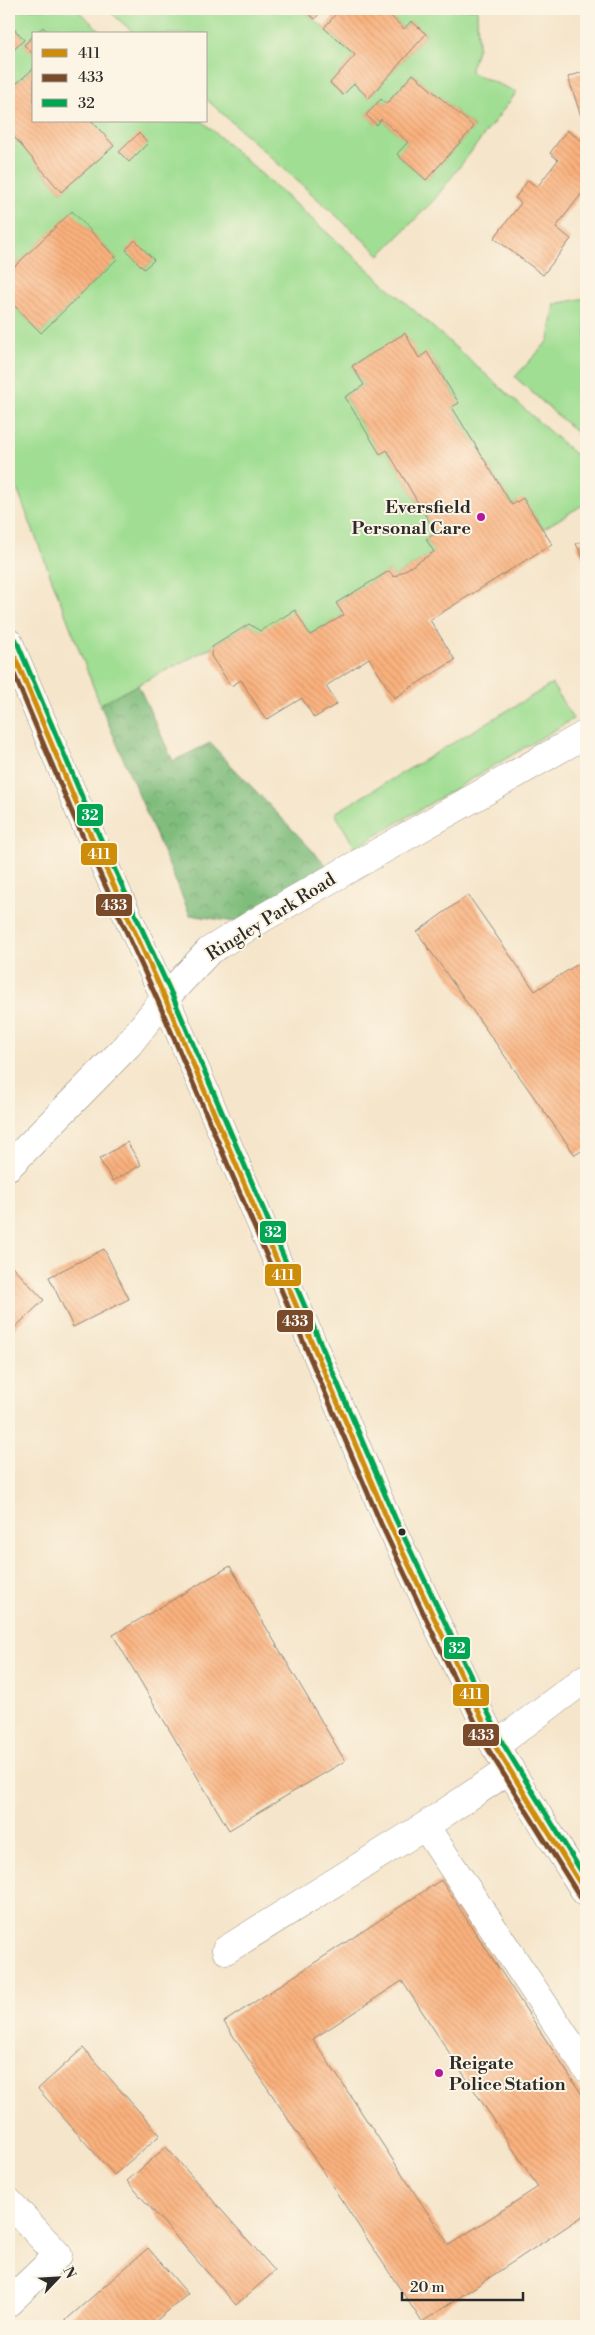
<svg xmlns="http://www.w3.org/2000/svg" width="595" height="2335" viewBox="0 0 595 2335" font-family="'Libre Bodoni',serif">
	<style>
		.forest { fill: url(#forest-crowns); stroke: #567454 }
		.garden { fill: #a0de93; stroke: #66845f; fill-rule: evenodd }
		.building { fill: url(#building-back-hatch); fill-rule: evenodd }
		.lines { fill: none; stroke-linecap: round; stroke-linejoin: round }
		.minor-casing { stroke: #90887a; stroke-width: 29 }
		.major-casing { stroke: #90887a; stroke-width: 29 }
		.minor { stroke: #fff; stroke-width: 28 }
		.major { stroke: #fff; stroke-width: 28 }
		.bus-1-casing { stroke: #fcf5e5; stroke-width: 9 }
		.bus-2-casing { stroke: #fcf5e5; stroke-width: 9 }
		.bus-3-casing { stroke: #fcf5e5; stroke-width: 9 }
		.bus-1 { stroke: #ce8d09; stroke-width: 5 }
		.bus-2 { stroke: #7a4b2a; stroke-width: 5 }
		.bus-3 { stroke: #00a651; stroke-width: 5 }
		.poi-dot { fill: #b5179e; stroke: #fcf5e5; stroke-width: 2 }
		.bus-dot { fill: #2b2b2b; stroke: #fcf5e5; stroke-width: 2 }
		.labels { text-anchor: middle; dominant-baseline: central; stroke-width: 4; stroke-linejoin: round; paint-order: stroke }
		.poi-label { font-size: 18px; font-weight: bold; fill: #2b2b2b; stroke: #fcf5e5; text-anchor: end }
		.street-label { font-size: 18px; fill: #2b2b2b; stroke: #fcf5e5 }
		.line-badge { stroke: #fcf5e5; stroke-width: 2 }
		.badge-label { font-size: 14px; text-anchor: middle; font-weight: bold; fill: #fff }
	</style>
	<defs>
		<pattern id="forest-crowns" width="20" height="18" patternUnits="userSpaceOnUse" patternTransform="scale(1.25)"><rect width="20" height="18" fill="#80bd7d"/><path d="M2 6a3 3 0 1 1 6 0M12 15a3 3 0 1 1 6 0" fill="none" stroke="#699a67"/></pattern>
		<pattern id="building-back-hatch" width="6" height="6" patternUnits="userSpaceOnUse" patternTransform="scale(1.25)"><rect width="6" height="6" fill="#fab17d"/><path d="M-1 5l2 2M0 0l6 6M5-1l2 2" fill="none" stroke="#d6986c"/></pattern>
	</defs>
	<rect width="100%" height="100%" fill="#fcf5e5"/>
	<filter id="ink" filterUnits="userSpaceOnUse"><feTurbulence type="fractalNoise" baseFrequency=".02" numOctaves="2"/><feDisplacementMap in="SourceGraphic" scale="10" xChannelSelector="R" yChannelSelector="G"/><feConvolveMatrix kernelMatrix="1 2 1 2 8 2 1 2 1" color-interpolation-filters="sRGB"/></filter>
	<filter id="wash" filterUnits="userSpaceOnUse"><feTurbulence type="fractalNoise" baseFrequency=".0096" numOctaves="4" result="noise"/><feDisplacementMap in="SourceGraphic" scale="20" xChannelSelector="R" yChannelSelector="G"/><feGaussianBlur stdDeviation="1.12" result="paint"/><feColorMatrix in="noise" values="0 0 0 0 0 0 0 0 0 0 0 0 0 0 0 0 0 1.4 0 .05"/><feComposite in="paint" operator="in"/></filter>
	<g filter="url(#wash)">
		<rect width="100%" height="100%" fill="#f5e5ca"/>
		<path class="forest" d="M138 685 173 761 210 743 332 871 235 922 190 915 100 704Z"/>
		<path class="garden" d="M9 9H76L104 34H49L42 27 24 45 34 55V68L9 90V54L24 40 9 23Z
			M107 9H302L355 55 330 83 343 95 354 84 369 98 426 34 411 21 404 29 383 9H477L478 47 470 72 517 92 434 200 380 255 206 99V34H135ZM413 74 474 127 426 180 397 155 408 142 381 119 376 124 366 115 381 99 386 104Z
			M92 121H202L586 464V503L543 529 523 499 512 505 452 407 459 402 428 352 419 358 404 334 352 366 364 385 345 397 380 454 387 450 436 533 426 539 434 552 394 577 389 571 336 603 344 615 310 635 260 631 249 624 212 647 100 704 9 468V300L41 333 117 259 72 212 9 272V131L61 192 114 146ZM139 134 148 143 128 161 120 152ZM135 241 154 260 145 269 126 250Z
			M586 298V441L515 377 549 340 555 304Z
			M552 684 573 719 355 848 335 813Z"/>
		<g id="blocks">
			<path class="building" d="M302 9H323L315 19Z
				M340 9H383L404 29 411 21 426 34 369 98 354 84 343 95 330 83 355 55 324 28Z
				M9 23 24 40 9 54Z
				M43 27 49 34H35Z
				M34 35V55L24 45Z
				M34 68V121H92L114 146 61 192 9 131V90Z
				M586 71V121L583 122 568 77Z
				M413 74 474 127 426 180 397 154 408 142 381 119 377 125 366 115 381 99 386 104Z
				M567 130 586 144V188L556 227 571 239 543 275 494 238 521 203 515 198 528 180 537 187 558 160 550 153Z
				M139 133 148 143 129 162 119 152Z
				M72 211 117 259 41 333 9 300V272Z
				M135 240 154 260 144 269 126 250Z
				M405 333 419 358 427 352 459 403 452 407 512 505 523 498 552 544 430 620 455 660 394 698 369 658 326 686 337 704 314 718 302 698 266 720 241 680 231 686 211 656 212 647 249 624 260 631 295 610 310 635 344 615 336 603 389 571 394 577 434 552 426 539 436 533 387 450 380 454 345 397 364 385 352 366Z
				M586 539V563L576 544Z
				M468 895 535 991 586 959V1148L575 1155 417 932Z
				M127 1142 141 1165 113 1181 99 1159Z
				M104 1249 129 1299 73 1327 49 1277Z
				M10 1264 44 1300 9 1333V1265Z
				M230 1566 345 1761 229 1830 113 1635Z
				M441 1880 586 2101V2214L422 2322 224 2022ZM402 1981 538 2187 449 2245 313 2039Z
				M83 2048 160 2135 114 2175 38 2089Z
				M166 2147 275 2271 236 2305 127 2181Z
				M148 2248 188 2294 150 2326H59Z"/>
		</g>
	</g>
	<g filter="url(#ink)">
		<use href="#blocks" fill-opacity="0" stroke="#90887a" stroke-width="1"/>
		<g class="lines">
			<g class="minor-casing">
				<path id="minor" d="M9 1166 128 1045 165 998 209 951 266 916 586 734
					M495 1746 586 1678
					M425 1826 586 2068
					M226 1950 425 1826 510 1769
					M9 2302 58 2255 9 2202"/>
			</g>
			<g class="major-casing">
				<path id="major" d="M9 643 81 814 165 998 388 1521 495 1746 586 1893"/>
			</g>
			<use href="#minor" class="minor"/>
			<use href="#major" class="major"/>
			<g class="bus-1-casing">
				<path id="bus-1" d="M9 643 81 814 165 998 388 1521 495 1746 586 1893"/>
			</g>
			<g class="bus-2-casing">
				<path id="bus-2" d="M9 662 74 817 158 1001 381 1524 488 1749 580 1897"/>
			</g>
			<g class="bus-3-casing">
				<path id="bus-3" d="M16 640 88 811 172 995 395 1518 502 1742 586 1879"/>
			</g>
			<use href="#bus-1" class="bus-1"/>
			<use href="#bus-2" class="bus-2"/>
			<use href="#bus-3" class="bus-3"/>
		</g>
	</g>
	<g class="poi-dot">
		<circle cx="481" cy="517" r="5"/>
		<circle cx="439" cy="2073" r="5"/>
	</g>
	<circle class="bus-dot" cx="402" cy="1532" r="4.5"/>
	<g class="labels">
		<g class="poi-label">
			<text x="471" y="507">Eversfield<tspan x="471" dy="21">Personal Care</tspan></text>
			<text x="449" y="2063" text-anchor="start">Reigate<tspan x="449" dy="21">Police Station</tspan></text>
		</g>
		<g class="street-label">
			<text transform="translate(271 917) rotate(-32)">Ringley Park Road</text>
		</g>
	</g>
	<g class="line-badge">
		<rect x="76" y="803" width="28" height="24" rx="5" fill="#00a651"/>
		<rect x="80" y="842" width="38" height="24" rx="5" fill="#ce8d09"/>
		<rect x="95" y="893" width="38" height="24" rx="5" fill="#7a4b2a"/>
		<rect x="259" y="1220" width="28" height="24" rx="5" fill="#00a651"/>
		<rect x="264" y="1263" width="38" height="24" rx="5" fill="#ce8d09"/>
		<rect x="276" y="1309" width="38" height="24" rx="5" fill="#7a4b2a"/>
		<rect x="443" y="1636" width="28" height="24" rx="5" fill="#00a651"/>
		<rect x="452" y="1683" width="38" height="24" rx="5" fill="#ce8d09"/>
		<rect x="462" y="1723" width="38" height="24" rx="5" fill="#7a4b2a"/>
	</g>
	<g class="badge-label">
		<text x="90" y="820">32</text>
		<text x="99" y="859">411</text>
		<text x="114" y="910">433</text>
		<text x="273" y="1237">32</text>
		<text x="283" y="1280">411</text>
		<text x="295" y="1326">433</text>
		<text x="457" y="1653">32</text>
		<text x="471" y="1699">411</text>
		<text x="481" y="1740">433</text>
	</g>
	<rect width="595" height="2335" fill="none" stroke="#fcf5e5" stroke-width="30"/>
	<rect x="32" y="32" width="175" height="90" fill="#fcf5e5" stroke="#a8a49b"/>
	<rect x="42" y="49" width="25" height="8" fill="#ce8d09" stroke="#a8a49b"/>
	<text x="78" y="58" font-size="15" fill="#2b2b2b">411</text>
	<rect x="42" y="74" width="25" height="8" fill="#7a4b2a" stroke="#a8a49b"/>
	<text x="78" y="82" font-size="15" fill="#2b2b2b">433</text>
	<rect x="42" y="99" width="25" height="8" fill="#00a651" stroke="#a8a49b"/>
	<text x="78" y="108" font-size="15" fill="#2b2b2b">32</text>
	<g transform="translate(58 2278) rotate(65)" stroke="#fcf5e5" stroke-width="4" paint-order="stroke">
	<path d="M0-4L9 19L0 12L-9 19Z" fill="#2b2b2b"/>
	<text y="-8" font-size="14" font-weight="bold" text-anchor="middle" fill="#2b2b2b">N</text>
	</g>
	<path d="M402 2292v8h121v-8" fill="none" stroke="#2b2b2b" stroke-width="2.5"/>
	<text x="410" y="2292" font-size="15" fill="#2b2b2b" stroke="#fcf5e5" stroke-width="4" paint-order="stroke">20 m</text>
</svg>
